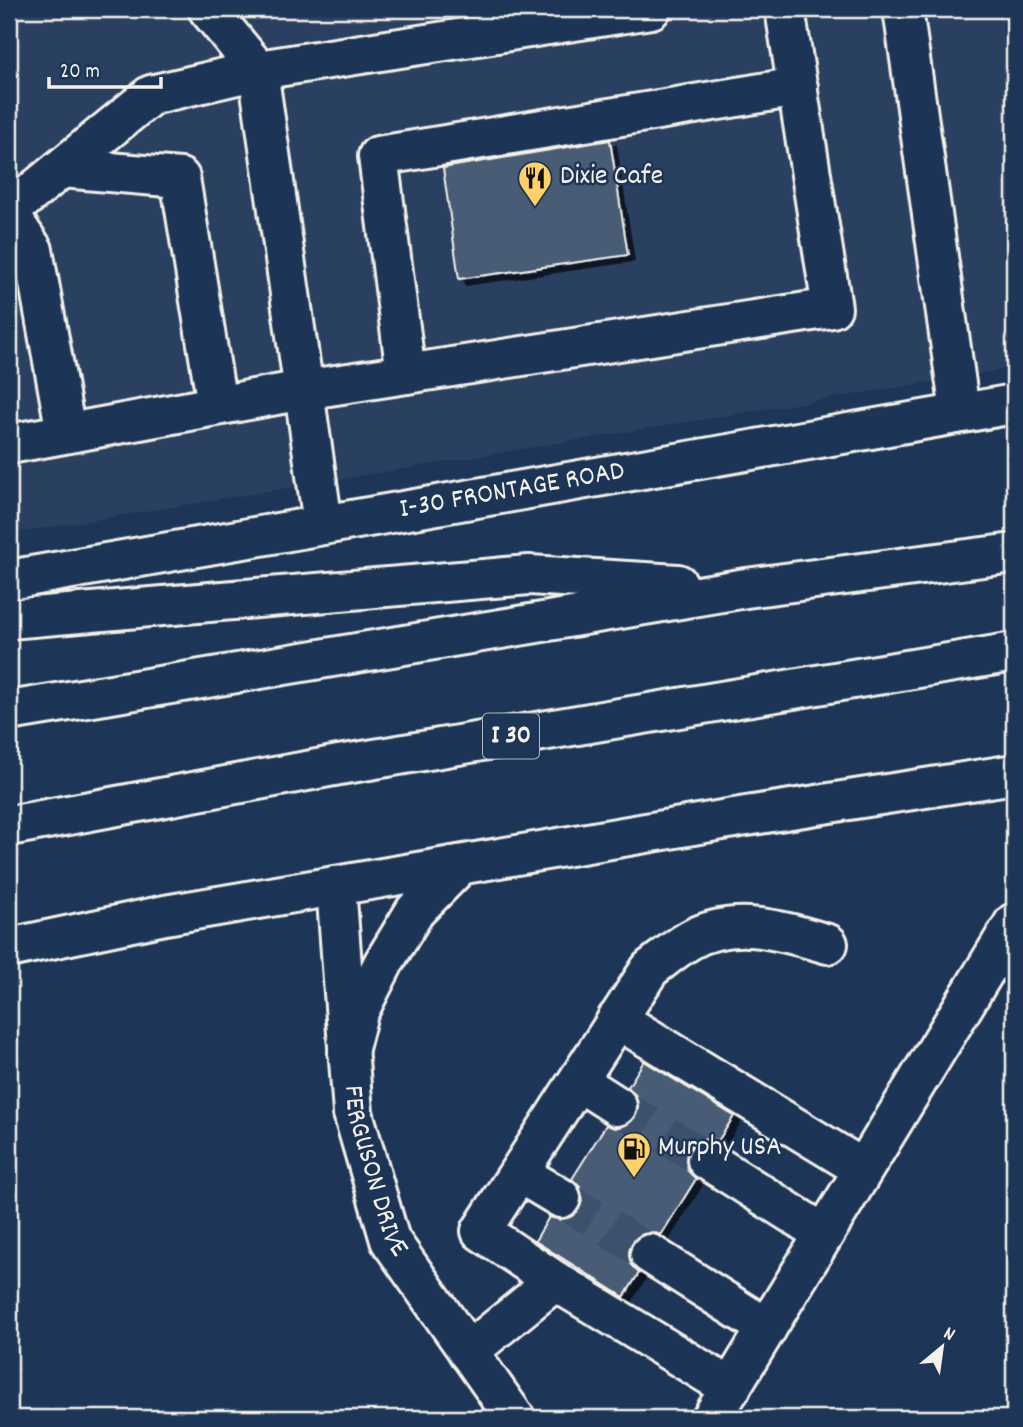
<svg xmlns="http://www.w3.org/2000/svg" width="1023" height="1427" viewBox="0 0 1023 1427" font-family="Dekko,sans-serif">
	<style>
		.built { fill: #2a4060 }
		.building { fill: #485b74; stroke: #f4f1e8; stroke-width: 2; filter: url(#shadow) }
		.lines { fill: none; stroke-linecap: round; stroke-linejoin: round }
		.minor-tunnel { stroke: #3d516d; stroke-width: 38; stroke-dasharray: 38 19; stroke-linecap: butt }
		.minor-casing { stroke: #f4f1e8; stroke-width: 44 }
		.major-casing { stroke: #f4f1e8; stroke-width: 44 }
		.highway-casing { stroke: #f4f1e8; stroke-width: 44 }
		.minor { stroke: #1d3557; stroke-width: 38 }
		.major { stroke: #1d3557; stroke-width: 38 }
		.highway { stroke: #1d3557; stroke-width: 38 }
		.labels { text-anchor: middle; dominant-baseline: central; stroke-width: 5; stroke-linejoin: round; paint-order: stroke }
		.shield { fill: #1d3557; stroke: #b4b9bc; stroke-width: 2 }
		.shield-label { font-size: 26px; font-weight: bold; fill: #f4f1e8 }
		.poi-label { font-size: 28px; fill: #f4f1e8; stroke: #1d3557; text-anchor: start }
		.street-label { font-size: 28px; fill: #f4f1e8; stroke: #1d3557 }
	</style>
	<defs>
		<filter id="shadow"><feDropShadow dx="6" dy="6" stdDeviation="0" flood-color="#0009"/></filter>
	</defs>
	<rect width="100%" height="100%" fill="#1d3557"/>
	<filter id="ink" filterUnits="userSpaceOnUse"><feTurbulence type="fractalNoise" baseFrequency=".0143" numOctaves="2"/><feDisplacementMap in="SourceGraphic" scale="14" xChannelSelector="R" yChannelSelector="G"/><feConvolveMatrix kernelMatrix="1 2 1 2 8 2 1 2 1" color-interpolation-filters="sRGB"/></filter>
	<g filter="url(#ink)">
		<path class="built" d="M9 9H1014V368L9 534Z"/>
		<path class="building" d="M610 140 628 255 459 279 443 168Z
			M644 1061 734 1116 718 1141 709 1138 697 1140 688 1149 685 1158 687 1170 696 1179 661 1235 652 1232 640 1234 631 1243 628 1254 630 1264 639 1273 624 1297 535 1241 549 1217 561 1220 572 1217 579 1210 583 1198 580 1187 572 1179 606 1125 615 1128 626 1126 636 1117 639 1108 637 1097 628 1087Z"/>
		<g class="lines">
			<path class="minor-tunnel" d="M617 1106 707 1160
				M561 1198 650 1254"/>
			<g class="minor-casing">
				<g id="minor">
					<path d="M903 9 960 412"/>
					<path d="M62 168 180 178 217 405"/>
					<path d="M9 211 151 95 258 70 208 9"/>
					<path d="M9 214 33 250 66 433"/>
					<path d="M406 374 378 156 798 87"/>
					<path d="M9 444 303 390 832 308 785 9"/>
					<path d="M323 524 258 70 651 9"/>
					<path id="s1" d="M336 886 353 1113 390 1240 515 1418"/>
					<path d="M617 1019 863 1169"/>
					<path d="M578 1081 617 1106"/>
					<path d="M707 1160 824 1234"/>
					<path d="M519 1173 561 1198"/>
					<path d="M650 1254 767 1328"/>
					<path d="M555 1281 731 1388"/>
					<path d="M468 1352 555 1281 481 1231 650 969C663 959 676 948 690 940 735 915 782 931 828 944"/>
					<path d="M712 1418 1014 923"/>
				</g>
			</g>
			<g class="major-casing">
				<g id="major">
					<path id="s2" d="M9 580 1014 404"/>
					<path d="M9 948 165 915 734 818 1014 774"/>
					<path d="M348 1052 358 1013 384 962 415 911 460 865"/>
				</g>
			</g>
			<g class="highway-casing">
				<path id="highway" d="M9 619 529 575 678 584
					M9 711 746 588 1014 553
					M9 826 339 765 1014 652"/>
			</g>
			<use href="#minor" class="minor"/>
			<use href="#major" class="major"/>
			<use href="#highway" class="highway"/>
		</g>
	</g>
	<defs>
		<g id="restaurant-pin" transform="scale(1.75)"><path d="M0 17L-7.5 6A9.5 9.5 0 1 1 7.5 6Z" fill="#ffd166" stroke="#1d3557"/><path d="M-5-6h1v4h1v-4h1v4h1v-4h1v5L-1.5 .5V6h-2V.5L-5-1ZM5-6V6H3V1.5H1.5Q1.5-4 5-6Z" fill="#111"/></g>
		<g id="fuel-pin" transform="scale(1.75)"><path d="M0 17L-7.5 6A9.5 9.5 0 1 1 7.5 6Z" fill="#ffd166" stroke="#1d3557"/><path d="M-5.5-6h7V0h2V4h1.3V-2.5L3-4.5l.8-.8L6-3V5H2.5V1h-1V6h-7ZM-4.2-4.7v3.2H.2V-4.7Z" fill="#111"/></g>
	</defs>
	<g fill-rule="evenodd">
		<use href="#restaurant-pin" x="535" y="178"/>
		<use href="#fuel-pin" x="634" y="1149"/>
	</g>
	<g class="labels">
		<rect class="shield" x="483" y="713.5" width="56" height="45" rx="5"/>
		<g class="shield-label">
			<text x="511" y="736">I 30</text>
		</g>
		<g class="poi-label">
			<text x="560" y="178">Dixie Cafe</text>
			<text x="658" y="1149">Murphy USA</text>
		</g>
		<g class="street-label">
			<text stroke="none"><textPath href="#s2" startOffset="511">I-30 FRONTAGE ROAD</textPath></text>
			<text stroke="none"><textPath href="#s1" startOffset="289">FERGUSON DRIVE</textPath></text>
		</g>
	</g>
	<rect width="1023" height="1427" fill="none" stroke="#1d3557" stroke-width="35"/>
	<rect x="18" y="18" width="988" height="1392" fill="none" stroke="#f4f1e8" stroke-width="2.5" filter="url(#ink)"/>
	<g transform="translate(942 1347) rotate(29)" stroke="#1d3557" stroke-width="5" paint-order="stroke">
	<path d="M0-5L12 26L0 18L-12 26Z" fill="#f4f1e8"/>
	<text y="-10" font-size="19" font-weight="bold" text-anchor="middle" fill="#f4f1e8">N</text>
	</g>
	<path d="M49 77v10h112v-10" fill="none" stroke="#f4f1e8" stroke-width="3.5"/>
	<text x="60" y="77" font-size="21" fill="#f4f1e8" stroke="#1d3557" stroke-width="5" paint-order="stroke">20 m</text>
</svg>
